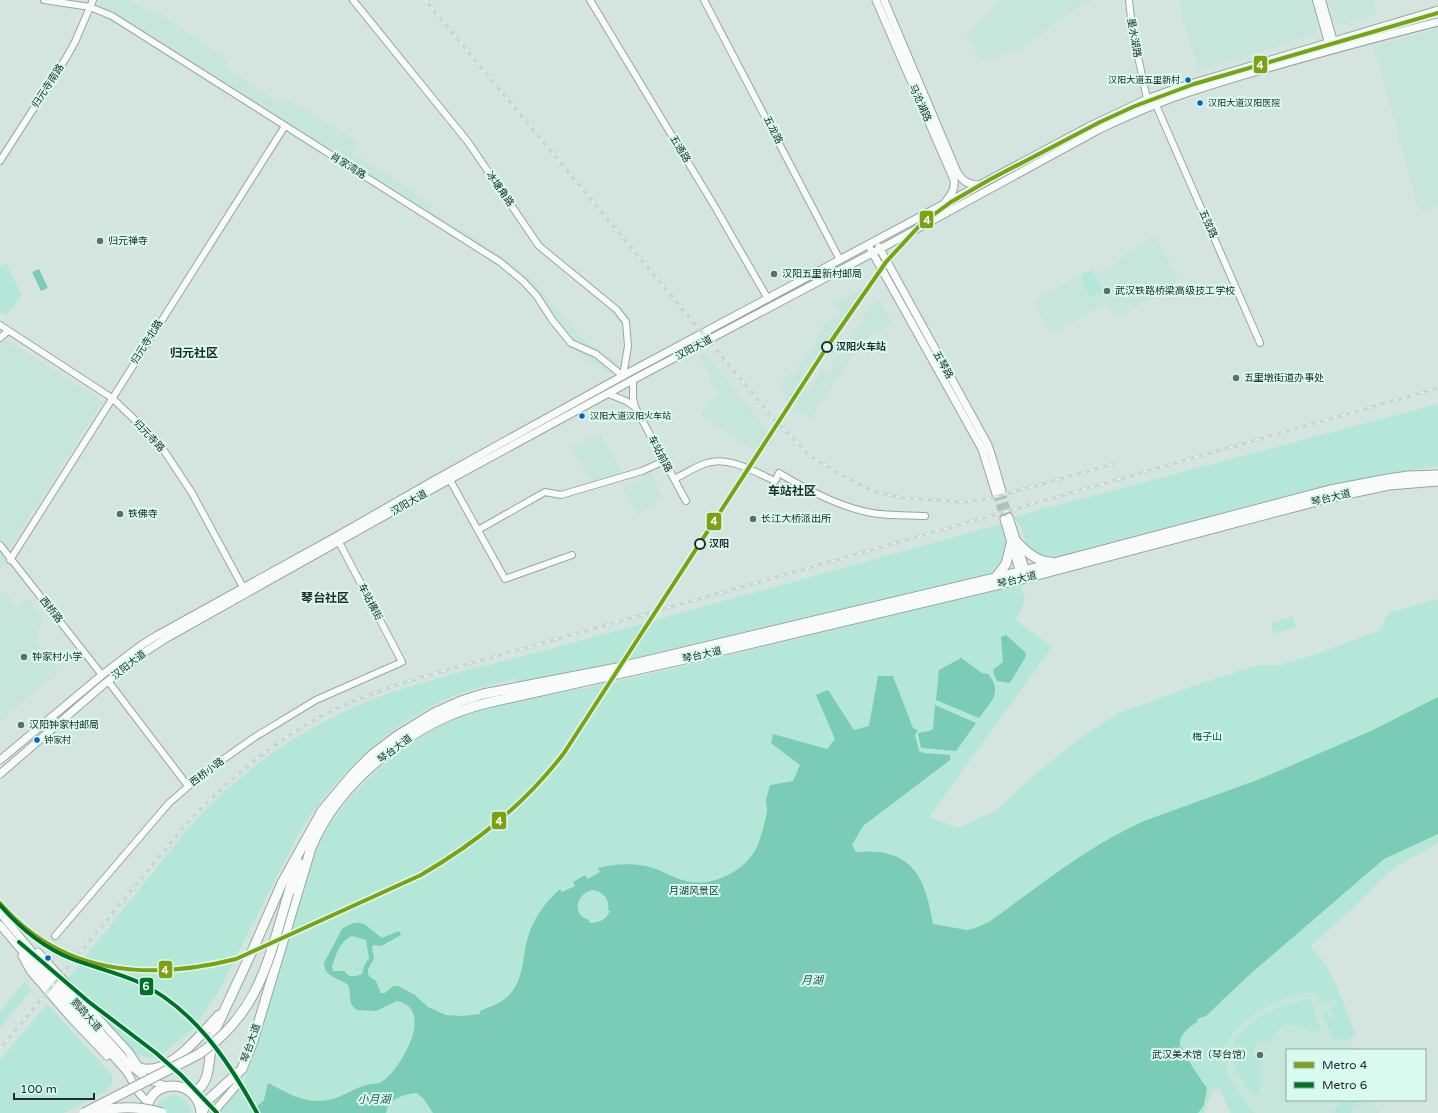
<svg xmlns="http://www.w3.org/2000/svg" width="1438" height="1113" viewBox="0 0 1438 1113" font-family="'Varela Round','Noto Sans SC',sans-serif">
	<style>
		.built { fill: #c6e5db }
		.green { fill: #b4e7d7 }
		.water { fill: #7accb6; fill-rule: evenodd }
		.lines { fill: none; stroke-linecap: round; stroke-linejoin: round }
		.major-tunnel { stroke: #b0c0bb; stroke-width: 7; stroke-dasharray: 7 3.5; stroke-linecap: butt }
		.minor-casing { stroke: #99a6a1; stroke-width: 8 }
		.major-casing { stroke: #99a6a1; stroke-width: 9 }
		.highway-casing { stroke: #99a6a1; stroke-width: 11 }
		.minor { stroke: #f9fbfa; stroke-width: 6 }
		.major { stroke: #f9fbfa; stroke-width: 7 }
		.highway { stroke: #f9fbfa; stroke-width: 9 }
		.rail-casing { stroke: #cdd3d1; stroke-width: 3 }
		.rail { stroke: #d9fbef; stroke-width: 1.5; stroke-dasharray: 4.5; stroke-linecap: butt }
		.highway-bridge-casing { stroke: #99a6a1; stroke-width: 11; stroke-linecap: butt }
		.highway-bridge { stroke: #f9fbfa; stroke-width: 9 }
		.metro-1-casing { stroke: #d9fbef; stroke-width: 7 }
		.metro-2-casing { stroke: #d9fbef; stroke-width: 7 }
		.metro-1 { stroke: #7ea114; stroke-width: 4 }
		.metro-2 { stroke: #007128; stroke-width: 4 }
		.bus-dot { fill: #0065bd; stroke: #d9fbef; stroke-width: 1.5 }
		.poi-dot { fill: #5f6d69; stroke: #d9fbef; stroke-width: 1.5 }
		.stop-dot { fill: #d9fbef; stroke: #202d29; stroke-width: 2 }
		.labels { text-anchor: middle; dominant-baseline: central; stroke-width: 4; stroke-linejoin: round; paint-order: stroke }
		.bus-label { font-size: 9px; fill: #202d29; stroke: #d9fbef; text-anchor: start }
		.street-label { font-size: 10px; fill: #202d29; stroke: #d9fbef }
		.poi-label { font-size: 10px; fill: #202d29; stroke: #d9fbef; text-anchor: start }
		.stop-label { font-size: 10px; font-weight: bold; fill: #202d29; stroke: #d9fbef; text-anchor: start }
		.park-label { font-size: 10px; fill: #114236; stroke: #d9fbef }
		.water-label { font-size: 11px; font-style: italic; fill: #2a584b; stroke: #d9fbef }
		.quarter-label { font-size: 12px; font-weight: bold; fill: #202d29; stroke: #d9fbef }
		.line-badge { stroke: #d9fbef; stroke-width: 1.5 }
		.badge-label { font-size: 11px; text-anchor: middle; font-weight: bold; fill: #fff }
	</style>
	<rect width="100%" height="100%" fill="#d4e5df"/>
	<path class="built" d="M102 0H131L157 16 160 13 230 62 227 68 280 104 286 98 358 142 351 152 433 204 429 210 505 258 535 283 581 337 618 363 611 374 582 357 525 287 499 264 115 21 97 14Z
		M1001 0H1092L1088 3 1086 1 1018 51 979 61 966 33Z
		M1178 0H1312L1318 23V27L1315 33 1307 37 1198 71Z
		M1329 0H1373L1377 15 1341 25 1337 23 1334 19Z
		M1438 28V206L1419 211 1374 47Z
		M1155 237 1179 280 1116 319 1106 304 1051 334 1033 301 1092 268 1100 272 1107 269 1147 239Z
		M861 289 865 298 830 347 826 345 797 388 807 393 822 371 829 375 835 367 832 364 873 303 880 300 892 324 863 340 811 418 783 400 787 395 777 388 788 373 793 375 823 331 821 326 840 315 835 303Z
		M4 339 103 401 12 543 0 572V343Z
		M706 353 775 440 759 454 700 414 720 394 709 382 711 379 700 356Z
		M600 433 625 477 593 486 571 448Z
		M649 470 664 499 638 514 623 489 643 479 641 474Z
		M5 592 16 607 27 598 44 619 38 628 37 643 60 671 0 721V596Z
		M1323 961 1336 985 1356 1036 1350 1039 1354 1050H1287V1100H1373L1379 1113H1231L1205 1040Z"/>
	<path class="green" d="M6 263 22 295 6 316 0 312V267Z
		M1091 270 1102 291 1091 297 1080 277Z
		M1438 404V466L1393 473 1329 485 1053 559H1046L1027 547 1021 527 1013 517Z
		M1001 524 1006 543 1005 559 994 574 732 637 517 685 515 679C493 684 471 689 451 697 387 725 336 775 299 833L218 993 192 1030 156 1059 135 1054 68 978 187 830C233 777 292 734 357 706 399 687 444 677 488 665 537 653 585 639 634 626 756 592 879 558 1001 524Z
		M1020 583 1025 600 1016 620 1052 647 929 817 958 828 997 810 1040 770 1083 736 1119 713 1193 686 1258 665H1281L1322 652 1380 630 1388 613 1438 599V843L1395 867 1353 908 1310 947 1323 961 1336 985 1356 1036 1350 1039H1333L1322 1011 1326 1010 1329 1017 1333 1019 1335 1018 1331 1008 1337 1006 1334 999C1329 1002 1326 1004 1320 1001L1317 994C1298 984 1243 1018 1232 1034 1227 1042 1225 1052 1225 1060 1226 1080 1243 1098 1255 1113H1231L1219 1088 1212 1092 1204 1113H220L239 1090 246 1076 317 847C344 793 401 742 457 718 486 705 517 701 547 695 574 690 601 685 627 679 759 649 889 615 1020 583Z
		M1292 616 1296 627 1274 634 1271 623Z
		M25 981 31 990 0 1028V1012Z
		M1311 998 1315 1016 1321 1030C1307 1037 1296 1017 1282 1028 1277 1031 1273 1037 1269 1042L1263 1040 1257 1043C1249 1053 1257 1056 1260 1063 1262 1069 1262 1090 1258 1094L1252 1093C1242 1081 1232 1070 1233 1053L1230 1052C1241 1018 1281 1006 1311 998Z
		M47 1004 112 1075V1084L106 1091 64 1113H0V1060Z
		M175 1095C184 1098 190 1103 191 1113H155C156 1102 164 1096 175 1095Z
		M1341 1100H1357L1352 1108V1112L1350 1113H1333Z"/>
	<path class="water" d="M39 269 48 288 41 291 32 272Z
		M1006 635 1024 651 1026 654 1025 658 1010 683 997 681 993 672 994 669 1003 662 1001 637Z
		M961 658 982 673 988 674C1004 693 990 702 979 718L936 700 939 670Z
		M878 676H893L913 728 917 730V732L915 735 919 751 923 753 950 755V760L863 826 852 845 856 852C912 847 925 876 933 924L967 930 973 929 989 922C1039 886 1088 846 1144 821L1260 779 1371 731 1438 697V834L1384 859 1248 976 1209 1013 1206 1016 1197 1019V1022C1188 1028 1179 1034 1180 1046L1183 1049 1193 1068 1207 1088 1204 1105 1198 1113H433L424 1099 417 1093C404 1094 388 1099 386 1113H255L254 1109 264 1100 268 1083C284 1091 301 1102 319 1101 337 1101 350 1090 366 1085 372 1083 378 1085 383 1081 401 1068 436 1009 397 1001L376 1011 357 1010C347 1004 352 994 348 985 339 978 324 977 324 963L342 929C363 915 366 927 382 938L399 931 401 935 381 946 374 945 372 947 374 959 368 969V973L369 976 376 981 381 993H385L393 986H398L415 995 428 1007 446 1015 463 1016 480 1014V1011C489 1007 500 1004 507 997 524 981 522 961 527 940 532 921 545 902 560 889L562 892 575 886 573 882 585 875 588 879 600 872 598 868C614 864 629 863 646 866 661 869 672 878 686 881 714 888 750 869 759 842 762 833 765 822 767 812 767 808 766 804 766 800 767 795 769 790 770 785L793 781 800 765 771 743 773 734 827 749 835 739 816 695 828 690 854 730 869 726ZM592 890C603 891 610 899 608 910L610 911C606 920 599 923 589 923V920C571 915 576 894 592 890ZM352 936 366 940 369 958 364 966 362 974 356 976H349L344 971H333L332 967C335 957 340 940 352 936Z
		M935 705 976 723 956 751 921 748 918 734C922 730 929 733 933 729Z"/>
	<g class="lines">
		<path class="major-tunnel" d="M1002 492 1009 517
			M996 494 1004 519"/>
		<g class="minor-casing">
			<path id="minor" d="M44 0 90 7 112 16 500 262 523 281 536 295 553 321 571 343 596 354 623 376 628 346 626 322 617 310 539 246 468 142 353 0
				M590 0 715 207 768 299
				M704 0 840 260
				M1129 0 1132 28 1147 99
				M1316 0 1330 50
				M1322 0 1336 49
				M1156 105 1260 343
				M0 161 66 58 75 42 93 0
				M0 325 112 398 159 443 192 493 245 591
				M0 338 8 331
				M633 380V398L635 407 686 501
				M609 394 626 401 635 407
				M674 479C685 474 696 466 707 463 730 456 755 472 775 481L779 473C807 490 839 507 872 513 890 516 908 515 925 516
				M450 480 505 579 572 555
				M478 530 545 492 561 495 642 471 664 461
				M0 545 102 675
				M10 560 285 126
				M108 681 188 786
				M55 936 169 803 205 772 255 737 316 700 402 662 339 542"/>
		</g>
		<g class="major-casing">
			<path id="major" d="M876 0 954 180C955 189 952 194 946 201
				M884 0 957 172C963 182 968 184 979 185
				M879 247 988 445 993 460 1002 492
				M871 250 982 449 996 494
				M1009 517 1027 575
				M1004 519 1021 576
				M0 760 102 675 140 646 156 636 337 536 433 481 628 373 1088 127 1147 99 1177 88 1438 10
				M0 774 103 685 145 652 165 639 436 487 640 376 880 249 1100 129C1130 115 1161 101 1193 91 1273 65 1356 43 1438 22
				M0 913 77 1006 132 1067 148 1080 167 1086
				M0 925 71 1009 127 1072 139 1093 148 1103
				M38 952 129 1052 139 1067
				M22 956 31 972 70 1017 107 1056
				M215 1113 218 1107 236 1086 237 1083V1075"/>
		</g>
		<g class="highway-casing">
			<path id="highway" d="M1017 542C1026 552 1037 562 1051 562
				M996 577 1006 564 1011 544
				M289 892 298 862
				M132 1067C138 1067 144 1070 150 1069 175 1068 203 1032 219 1015
				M191 1092C210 1089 209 1061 211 1046 212 1038 215 1031 218 1024L254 947 282 883 322 811 353 774 373 754 397 736 434 713 461 701 483 694 617 668 1020 572 1330 490 1388 479 1408 476 1438 475
				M147 1113C146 1078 198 1076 201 1113
				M202 1113 207 1101 242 1069 253 1041 311 848C339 780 416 720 487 703L707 654 1022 579 1332 497 1389 485 1438 481"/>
		</g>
		<use href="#minor" class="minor"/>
		<use href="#major" class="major"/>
		<use href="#highway" class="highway"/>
		<g class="rail-casing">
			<path id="rail" d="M425 0 778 424 810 456 843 476 873 491 903 498 965 502 988 499 1113 464
				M0 1049 188 822C230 778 278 737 333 710 362 697 392 686 422 677L731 590 1438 388"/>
		</g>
		<use href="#rail" class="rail"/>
		<g class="highway-bridge-casing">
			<path id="highway-bridge" d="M84 1113 199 1054C260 1013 269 957 289 892
				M93 1113C117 1106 139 1106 162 1113"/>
		</g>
		<use href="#highway-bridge" class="highway-bridge"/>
		<g class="metro-1-casing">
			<path id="metro-1" d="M0 903C62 975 149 981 236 959L421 875C477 842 524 805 564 753L827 347 886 262 921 224 951 202 989 180 1100 122 1135 106 1194 84 1438 13"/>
		</g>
		<g class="metro-2-casing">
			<path id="metro-2" d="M0 905C20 928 44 948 72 959 93 967 115 972 136 981 193 1007 228 1060 257 1113
				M19 942 89 1002 156 1053 181 1075 217 1113"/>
		</g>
		<use href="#metro-1" class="metro-1"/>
		<use href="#metro-2" class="metro-2"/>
	</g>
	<g class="bus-dot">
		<circle cx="1188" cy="80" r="3.5"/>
		<circle cx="1200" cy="103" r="3.5"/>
		<circle cx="582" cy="416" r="3.5"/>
		<circle cx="37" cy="740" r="3.5"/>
		<circle cx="48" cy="958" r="3.5"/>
	</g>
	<g class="poi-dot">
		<circle cx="100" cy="241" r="4"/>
		<circle cx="774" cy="274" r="4"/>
		<circle cx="1107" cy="291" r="4"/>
		<circle cx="1236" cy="378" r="4"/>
		<circle cx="120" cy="514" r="4"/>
		<circle cx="753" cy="519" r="4"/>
		<circle cx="24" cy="657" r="4"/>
		<circle cx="21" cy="725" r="4"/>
		<circle cx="1260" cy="1055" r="4"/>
	</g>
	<g class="stop-dot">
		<circle cx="827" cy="347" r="5"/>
		<circle cx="700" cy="544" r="5"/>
	</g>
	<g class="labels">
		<g class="bus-label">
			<text x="1180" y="80" text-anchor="end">汉阳大道五里新村</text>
			<text x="1208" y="103">汉阳大道汉阳医院</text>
			<text x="590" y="416">汉阳大道汉阳火车站</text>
			<text x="44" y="740">钟家村</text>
		</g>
		<g class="street-label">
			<text transform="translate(1134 38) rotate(80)">墨水湖路</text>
			<text transform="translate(48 86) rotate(-57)">归元寺南路</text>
			<text transform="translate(920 103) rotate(66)">马沧湖路</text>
			<text transform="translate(773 130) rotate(63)">五龙路</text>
			<text transform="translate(680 149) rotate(59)">五通路</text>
			<text transform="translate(348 166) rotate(32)">肖家湾路</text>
			<text transform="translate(500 189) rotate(55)">冰塘角路</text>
			<text transform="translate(1208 224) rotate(66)">五弦路</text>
			<text transform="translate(147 342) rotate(-58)">归元寺北路</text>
			<text transform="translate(694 348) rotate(-28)">汉阳大道</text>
			<text transform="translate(943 365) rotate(61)">五琴路</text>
			<text transform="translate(149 436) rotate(47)">归元寺路</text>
			<text transform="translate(660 454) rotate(62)">车站前路</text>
			<text transform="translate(1331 498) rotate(-14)">琴台大道</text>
			<text transform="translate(409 503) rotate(-30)">汉阳大道</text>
			<text transform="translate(1017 580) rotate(-14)">琴台大道</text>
			<text transform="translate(370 602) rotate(62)">车站横街</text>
			<text transform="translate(51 610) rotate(51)">西桥路</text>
			<text transform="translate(702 655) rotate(-13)">琴台大道</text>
			<text transform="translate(129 665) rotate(-38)">汉阳大道</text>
			<text transform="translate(395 749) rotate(-37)">琴台大道</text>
			<text transform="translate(207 772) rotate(-37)">西桥小路</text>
			<text transform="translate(86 1015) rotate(48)">鹦鹉大道</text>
			<text transform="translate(251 1043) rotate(-71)">琴台大道</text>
		</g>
		<g class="poi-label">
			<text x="108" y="241">归元禅寺</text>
			<text x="782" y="274">汉阳五里新村邮局</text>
			<text x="1115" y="291">武汉铁路桥梁高级技工学校</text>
			<text x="1244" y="378">五里墩街道办事处</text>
			<text x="128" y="514">铁佛寺</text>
			<text x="761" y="519">长江大桥派出所</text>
			<text x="32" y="657">钟家村小学</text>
			<text x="29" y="725">汉阳钟家村邮局</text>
			<text x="1252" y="1055" text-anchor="end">武汉美术馆（琴台馆）</text>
		</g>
		<g class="stop-label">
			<text x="836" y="347">汉阳火车站</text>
			<text x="709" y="544">汉阳</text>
		</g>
		<g class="park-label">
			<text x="1207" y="737">梅子山</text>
			<text x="694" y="891">月湖风景区</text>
		</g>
		<g class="water-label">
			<text x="812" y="980">月湖</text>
			<text x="374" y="1099">小月湖</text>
		</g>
		<g class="quarter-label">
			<text x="194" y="353">归元社区</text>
			<text x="792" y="491">车站社区</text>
			<text x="325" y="598">琴台社区</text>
		</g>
	</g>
	<g class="line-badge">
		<rect x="1253" y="55" width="15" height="19" rx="4" fill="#7ea114"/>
		<rect x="919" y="210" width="15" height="19" rx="4" fill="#7ea114"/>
		<rect x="706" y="512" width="16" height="19" rx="4" fill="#7ea114"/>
		<rect x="491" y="811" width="16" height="19" rx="4" fill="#7ea114"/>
		<rect x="158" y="960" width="15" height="19" rx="4" fill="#7ea114"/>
		<rect x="139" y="977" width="15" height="19" rx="4" fill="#007128"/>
	</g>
	<g class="badge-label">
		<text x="1260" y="69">4</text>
		<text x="927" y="224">4</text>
		<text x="714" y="525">4</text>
		<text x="499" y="825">4</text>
		<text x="165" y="974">4</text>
		<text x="146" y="990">6</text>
	</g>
	<rect x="1286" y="1049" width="140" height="52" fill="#d9fbef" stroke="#8fa9a0"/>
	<rect x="1294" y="1062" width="20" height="6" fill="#7ea114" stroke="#8fa9a0"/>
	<text x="1322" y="1069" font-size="12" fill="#202d29">Metro 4</text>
	<rect x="1294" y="1082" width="20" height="6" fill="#007128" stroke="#8fa9a0"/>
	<text x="1322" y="1089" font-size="12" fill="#202d29">Metro 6</text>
	<path d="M14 1093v6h80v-6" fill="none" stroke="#202d29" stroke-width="2"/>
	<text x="20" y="1093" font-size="12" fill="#202d29" stroke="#d9fbef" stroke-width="3" paint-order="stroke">100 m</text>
</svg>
